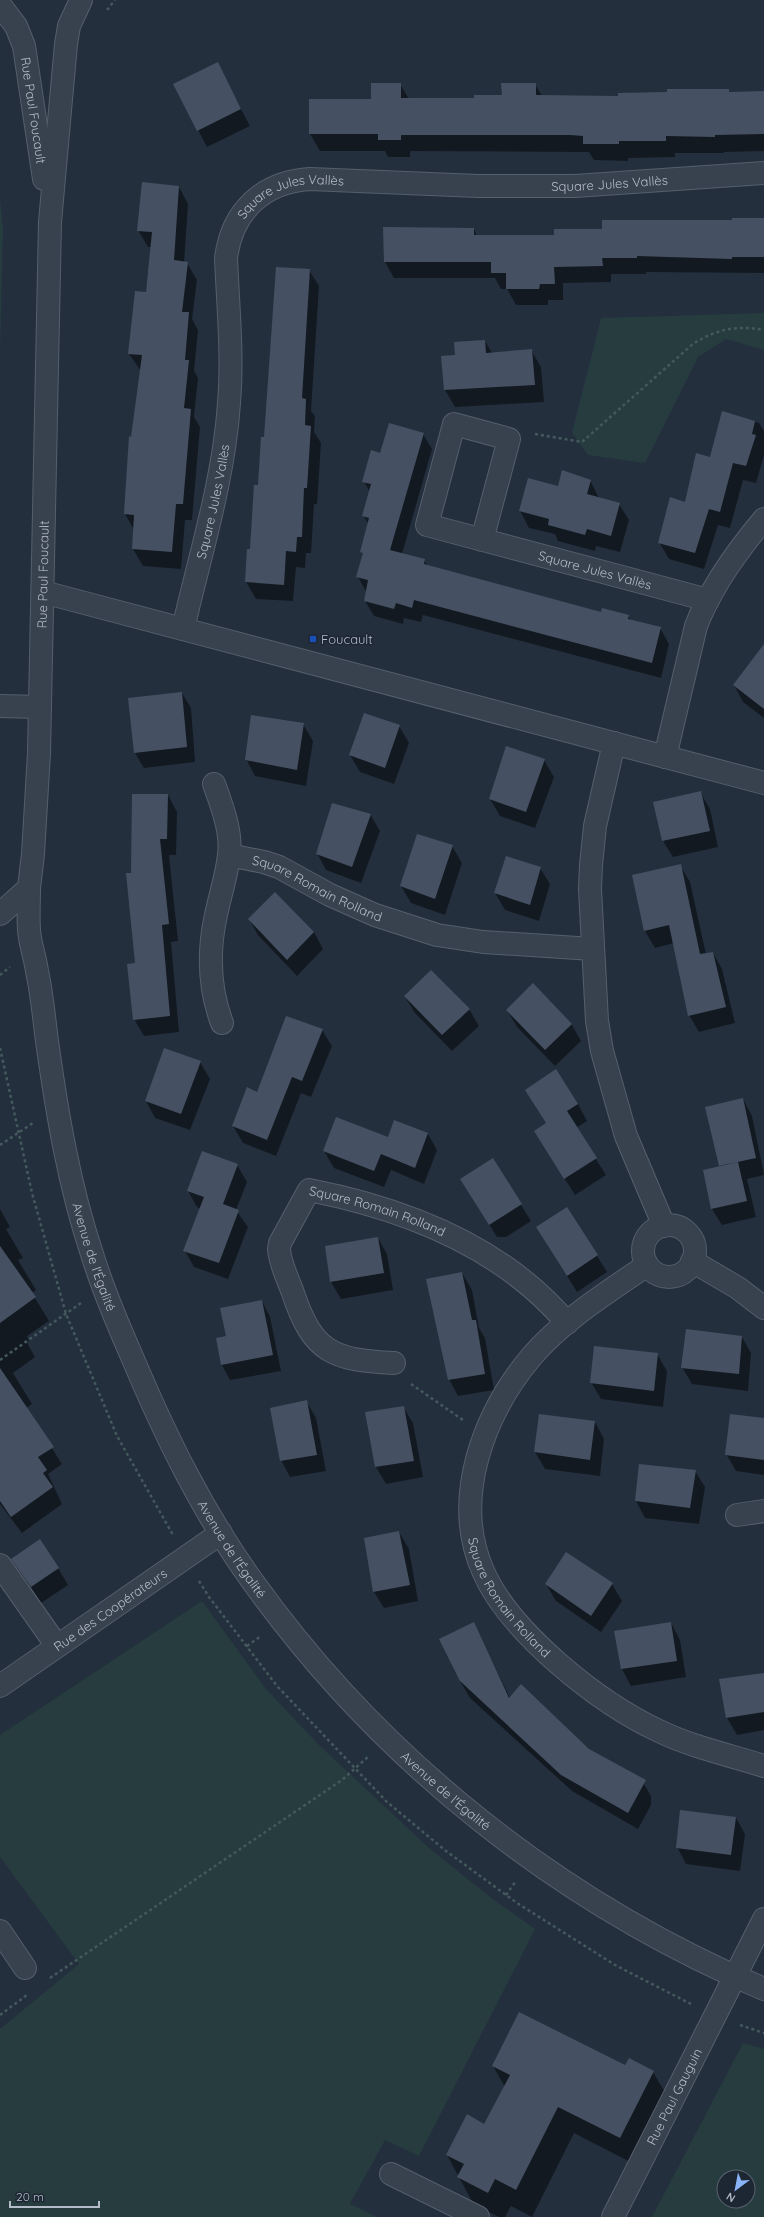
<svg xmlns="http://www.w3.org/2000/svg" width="764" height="2217" viewBox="0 0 764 2217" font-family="Quicksand,sans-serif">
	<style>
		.green { fill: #263c3f; fill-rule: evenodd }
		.shadow { fill: #0007 }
		.building { fill: #455162 }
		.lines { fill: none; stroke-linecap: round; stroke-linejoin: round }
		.minor-casing { stroke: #565f6c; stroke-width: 24 }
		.tertiary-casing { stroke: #565f6c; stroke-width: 24 }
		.path { stroke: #44595c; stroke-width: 2.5; stroke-dasharray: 3 3; stroke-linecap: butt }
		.minor { stroke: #38414e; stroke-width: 22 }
		.tertiary { stroke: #38414e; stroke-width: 22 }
		.transit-dot { fill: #1a4fb4; stroke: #1d2633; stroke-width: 1.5 }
		.labels { text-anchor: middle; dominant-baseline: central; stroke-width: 3; stroke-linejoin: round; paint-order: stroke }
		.street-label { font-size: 13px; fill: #b4bcc9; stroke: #1d2633 }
		.poi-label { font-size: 13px; fill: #b4bcc9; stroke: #1d2633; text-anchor: start }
	</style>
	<rect width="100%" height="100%" fill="#242f3e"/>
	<path class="green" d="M0 200 3 229 0 352Z
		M764 313V350L726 339 698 357 645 463 588 455 572 433 601 318Z
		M202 1601 266 1689 319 1745 429 1848 490 1897 535 1929 419 2156 385 2140 350 2204 377 2217H0V2029L79 1964 0 1857V1735Z
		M743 2043 764 2049V2217H652ZM724 2177H748V2201H724Z"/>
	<path class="shadow" d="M217 63 250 126 207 147 198 130Z
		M400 84 409 99 475 100 503 96 535 84 542 96 619 97 728 90 730 93 764 92V151L724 152V153H675V157L628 158V161L594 160 589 152 410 151V157H388L385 151H320L310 134V100H372Z
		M179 187 188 204 184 263H187L197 280 192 319 198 330 194 371 198 378 194 417 200 427 192 520H185L181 569 143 566 133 549 134 530 125 514 141 371 129 354 146 293 152 247H148L138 230Z
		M764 219V273L646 272V274H611V282L563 283V300H548V305H516L507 289H501L495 278H394L385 262 384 228 474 229 477 236H555L603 230Z
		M309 270 319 286 311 411 315 416 314 432 321 443 317 504H314L311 553H306L305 568 296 567 293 601 256 599 246 582 248 550H251L265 438Z
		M485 341 492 353 531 350 541 367 544 402 455 407 445 390 442 357 456 356Z
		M723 412 759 423 764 431V455L756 483 743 480 730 528 718 525 704 569 669 559 659 542 686 503 711 459Z
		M423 434 432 449 402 554 424 560 428 567 602 613 628 616 631 621 660 628 669 644 661 678 423 615 421 622 404 618 403 624 374 616 365 601 367 593 358 577 369 525 363 515 370 492 364 482 381 454Z
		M590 480 599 498 619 504 629 520 620 552 596 546 595 551 558 541 555 534 529 528 520 511Z
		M764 645V718L743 702 734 685Z
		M182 693 191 708 195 762 144 768 135 753Z
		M303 724 313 741 306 786 255 776 246 759Z
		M399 726 409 743 394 784 360 772 350 755Z
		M544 760 554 777 535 828 500 816 490 799Z
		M700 792 710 809 718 847 673 857 663 841Z
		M168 795 177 812 176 855H169L178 941 171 942 179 1032 144 1036 134 1019 136 964Z
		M370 814 380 831 361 883 326 870 317 853Z
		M452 846 462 863 445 915 411 903 401 886Z
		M680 865 690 882 706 954 713 953 722 969 735 1023 699 1032 689 1015 674 943 655 948 645 931 633 876Z
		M540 868 550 884 539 921 505 910 495 893Z
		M249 919 314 932 323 949 297 976 258 935Z
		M533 985 572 1025 581 1041 555 1066 517 1027 507 1010Z
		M405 997 469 1009 479 1026 452 1051 415 1013Z
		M322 1030 332 1046 311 1097 301 1093 276 1156 243 1143 233 1126 258 1093Z
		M165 1049 200 1062 210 1079 190 1130 155 1118 146 1101Z
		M743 1099 752 1116 764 1175 747 1179 756 1217 722 1225 712 1209 705 1170 721 1167Z
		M578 1104 587 1121 576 1128 606 1175 575 1195 545 1148 547 1124 536 1107Z
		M428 1134 437 1150 424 1184 391 1170 384 1187 334 1168 324 1151 388 1138Z
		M493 1160 531 1221 506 1237H497L471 1196Z
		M237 1165 247 1182 236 1210 248 1227 228 1279 194 1267 185 1251 201 1209 197 1207 188 1191Z
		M567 1208 607 1272 577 1292 547 1244Z
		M0 1209 10 1227 6 1229 23 1258 18 1260 36 1290 32 1293 49 1321 27 1336 29 1341 27 1343 35 1357 13 1373 32 1404 26 1408 62 1464 48 1474 62 1504 22 1533 0 1504Z
		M378 1238 387 1254 393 1290 341 1299 331 1282 326 1247Z
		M462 1273 472 1290 479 1328 485 1338 494 1390 458 1396 449 1379 427 1280Z
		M262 1301 270 1317 281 1371 230 1380 222 1365 217 1339 227 1337Z
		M742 1337 751 1353 748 1391 692 1384 682 1367Z
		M657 1354 667 1371 663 1407 601 1399 591 1382Z
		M306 1401 316 1418 326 1471 290 1477 281 1460Z
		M403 1407 413 1423 423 1477 386 1484 376 1467 366 1413Z
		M540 1415 595 1422 604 1439 600 1476 545 1469 535 1452Z
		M764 1419V1475L736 1471 726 1454Z
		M695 1471 705 1487 699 1524 645 1518 636 1501Z
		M399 1532 409 1549 418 1601 384 1608 374 1592Z
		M13 1559 58 1568 68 1585 41 1603Z
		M546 1584H612L622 1601 601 1632 556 1601Z
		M473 1623 510 1698 588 1750 641 1779 651 1796V1805L638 1829 572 1791 470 1698 460 1681Z
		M671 1623 680 1640 686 1677 631 1686 622 1669 615 1632Z
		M764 1674V1730L737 1735 727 1718 720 1680Z
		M736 1818 745 1834 740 1871 686 1864 677 1847Z
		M493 2066 626 2067 653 2072 669 2099 636 2165 574 2133 532 2217 511 2206 505 2217H499L474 2205 447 2155 485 2125 505 2087Z"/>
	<path class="building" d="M218 62 241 109 197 131 173 84Z
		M371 83H401V98H474V95H502L501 83H536V95L618 96V93L667 92V89H729V92L764 91V134L715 135V137L666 136V141H619V144H583V136L570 135H401V140H378V134H309V99H371Z
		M142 182 179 186 174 260 188 262 182 312H189L185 360H189L184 408 191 409 183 504H176L172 552 132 549 134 515 124 514 129 436 131 437 142 355 128 354 135 291 146 292 152 232 137 231Z
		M732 218H764V257H732V259L637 256V258H602L603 266 554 267 555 284H540L539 289H506V273H491V262H384L383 227 474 228V235H554V229H602V220H732Z
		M276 267 310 269 302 398 306 399 305 425 311 426 307 488H304L302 537H297L296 552 286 551 284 585 245 582 247 549H250L254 485H258L261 437H264Z
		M485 340 486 353 532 349 535 385 444 390 441 356 455 355 454 342Z
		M722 411 755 421 752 434 756 435 746 466 733 463 720 512 709 509 695 553 658 543 670 497 685 502 696 453 710 457Z
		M389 423 424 433 390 550 425 559 424 564 601 612 602 608 629 615 628 619 661 627 652 663 414 600 412 608 396 603 394 609 364 601 368 580 356 577 363 553 360 552 369 518 362 516 371 484 362 482 371 450 380 453Z
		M562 470 591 480 587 494 620 503 611 536 587 529 585 535 548 525 549 519 519 511 528 478 558 486Z
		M764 644V709L733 685Z
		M182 692 187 747 134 753 128 698Z
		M364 713 400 725 385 768 349 755Z
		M251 715 304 723 297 770 245 760Z
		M506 746 545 759 526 812 489 799Z
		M701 791 710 831 662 841 653 802Z
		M132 794H168L167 839H160L169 924 162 925 170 1016 133 1020 127 964 135 963 126 873H131Z
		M332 803 371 814 352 867 316 854Z
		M417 834 453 845 435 899 400 886Z
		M506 856 541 867 530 905 494 893Z
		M681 864 700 954 713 952 726 1007 688 1016 669 925 644 931 632 875Z
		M275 892 314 932 287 960 248 919Z
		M431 970 470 1009 442 1035 404 996Z
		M533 983 572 1024 545 1050 506 1010Z
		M286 1016 323 1029 302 1081 292 1077 267 1140 232 1126 247 1087 257 1092Z
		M164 1048 201 1061 181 1114 145 1101Z
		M556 1069 578 1104 567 1111 597 1158 564 1179 534 1131 546 1123 525 1090Z
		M743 1098 756 1158 719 1166 705 1107Z
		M336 1117 388 1137 394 1120 428 1133 415 1168 381 1154 374 1171 323 1151Z
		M202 1151 238 1164 223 1204 239 1210 219 1263 183 1251 204 1197 187 1191Z
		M493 1158 522 1204 489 1225 460 1179Z
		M738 1162 747 1201 711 1209 703 1170Z
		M567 1207 598 1255 567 1276 536 1227Z
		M378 1237 384 1273 330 1282 325 1246Z
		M0 1246 36 1297 0 1323Z
		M462 1272 472 1320H476L485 1374 448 1380 426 1279Z
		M262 1300 273 1355 221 1365 216 1338 226 1336 220 1308Z
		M686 1329 742 1336 739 1374 681 1368Z
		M594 1346 658 1353 654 1391 590 1383Z
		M0 1368 54 1447 38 1457 47 1470 43 1473 53 1487 11 1517 0 1501Z
		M307 1400 317 1455 280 1461 270 1408Z
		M404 1406 414 1461 375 1467 365 1412Z
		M539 1414 595 1421 590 1460 534 1452Z
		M730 1414 764 1418V1460L725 1455Z
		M639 1464 696 1470 690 1508 635 1501Z
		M399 1531 410 1585 373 1592 364 1538Z
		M40 1539 59 1568 31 1587 11 1559Z
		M566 1552 613 1583 591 1616 545 1584Z
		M474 1622 509 1698 521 1684 589 1749 646 1780 628 1813 561 1775 460 1681 439 1639Z
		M671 1622 677 1661 621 1669 614 1631Z
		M764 1673V1712L726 1718 719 1679Z
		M680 1810 736 1817 731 1855 676 1848Z
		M519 2012 625 2065 629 2058 654 2071 620 2138 558 2107 516 2190 495 2179 488 2193 457 2177 464 2164 446 2155 467 2114 484 2124 510 2075 492 2066Z"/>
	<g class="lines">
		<g class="minor-casing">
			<g id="minor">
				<path id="s1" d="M482 540 509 439 454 424 427 525 708 600"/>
				<path d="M43 592 764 783"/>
				<path id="s2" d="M183 629C200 555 224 479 229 403 233 355 228 306 226 258 232 211 263 182 310 179L478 186H575L764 173"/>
				<path d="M0 706 40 707"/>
				<path d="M614 743 595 826 591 865 590 889 597 1021 602 1051 626 1136 664 1226"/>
				<path d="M665 757 696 626C711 587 737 551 764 519"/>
				<path d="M214 784C222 806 232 832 229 855 227 875 220 895 216 915 208 951 209 988 222 1023"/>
				<path id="s3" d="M229 855 264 862 279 867 330 895 375 915 437 935 483 942 593 949"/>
				<path id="s4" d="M29 888C29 902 28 916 29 930 30 944 35 957 37 971 42 994 44 1018 47 1041 57 1113 69 1185 92 1254 103 1290 118 1325 133 1359 166 1437 203 1513 253 1582 381 1761 561 1903 764 1989"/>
				<circle cx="669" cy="1251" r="26"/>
				<path d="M692 1261 738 1288 764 1308"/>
				<path id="s5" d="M647 1265C607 1293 564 1319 532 1356 484 1413 451 1498 483 1571 510 1633 599 1703 659 1731 692 1747 729 1755 764 1766"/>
				<path id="s6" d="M394 1363C333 1360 313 1353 293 1293 288 1279 280 1264 279 1249L280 1243 309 1190C406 1209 502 1246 567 1323"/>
				<path d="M737 1515 764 1511"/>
				<path d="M0 1565 57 1646"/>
				<path id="s7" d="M0 1686 221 1533"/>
				<path d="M0 1931 25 1968"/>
				<path d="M391 2174 478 2217"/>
				<path id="s8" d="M613 2217 764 1919"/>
			</g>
		</g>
		<g class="tertiary-casing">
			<g id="tertiary">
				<path id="s9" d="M0 5 16 26 24 46 44 179"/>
				<path id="s10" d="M0 914 29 888 33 854 39 753 50 222 66 44 69 26 81 0"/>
			</g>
		</g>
		<path class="path" d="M107 10 115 0
			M535 434 582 442 694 343C718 329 736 325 764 330
			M0 975 10 967
			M0 1048 32 1193 66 1314 117 1436 173 1535
			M0 1145 33 1123
			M0 1360 81 1303
			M411 1384 463 1420
			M199 1581 209 1597 277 1686 387 1802 446 1851 517 1903 615 1965 691 2004
			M247 1646 261 1636
			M506 1895 516 1881
			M50 1978 342 1780 369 1756
			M0 2015 27 1995
			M740 2025 764 2033"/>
		<use href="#minor" class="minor"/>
		<use href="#tertiary" class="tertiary"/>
	</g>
	<rect class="transit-dot" x="309" y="635" width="8" height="8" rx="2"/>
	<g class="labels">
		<g class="street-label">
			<text stroke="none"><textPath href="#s9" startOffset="113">Rue Paul Foucault</textPath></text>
			<text stroke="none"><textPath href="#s2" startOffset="802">Square Jules Vallès</textPath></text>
			<text stroke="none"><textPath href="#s2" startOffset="478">Square Jules Vallès</textPath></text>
			<text stroke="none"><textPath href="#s2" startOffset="131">Square Jules Vallès</textPath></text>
			<text stroke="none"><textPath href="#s1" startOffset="440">Square Jules Vallès</textPath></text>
			<text stroke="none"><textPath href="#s10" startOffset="353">Rue Paul Foucault</textPath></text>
			<text stroke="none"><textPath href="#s3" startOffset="95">Square Romain Rolland</textPath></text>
			<text stroke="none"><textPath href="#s6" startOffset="320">Square Romain Rolland</textPath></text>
			<text stroke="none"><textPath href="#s4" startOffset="376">Avenue de l'Égalité</textPath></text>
			<text stroke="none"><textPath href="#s4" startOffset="700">Avenue de l'Égalité</textPath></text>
			<text stroke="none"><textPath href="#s5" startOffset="415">Square Romain Rolland</textPath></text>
			<text stroke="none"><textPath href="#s7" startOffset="134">Rue des Coopérateurs</textPath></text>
			<text stroke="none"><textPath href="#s4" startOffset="1024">Avenue de l'Égalité</textPath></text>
			<text stroke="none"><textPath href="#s8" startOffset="135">Rue Paul Gauguin</textPath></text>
		</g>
		<g class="poi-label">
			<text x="321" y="639">Foucault</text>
		</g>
	</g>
	<g transform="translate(736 2189) rotate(212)"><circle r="19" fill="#1d2633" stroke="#59626f"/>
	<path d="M0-3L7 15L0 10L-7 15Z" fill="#8ab4f8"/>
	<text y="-6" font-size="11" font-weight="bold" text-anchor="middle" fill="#b4bcc9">N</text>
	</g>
	<path d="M10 2201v6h89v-6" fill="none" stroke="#b4bcc9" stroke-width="2"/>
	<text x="16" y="2201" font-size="12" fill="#b4bcc9" stroke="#1d2633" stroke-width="3" paint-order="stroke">20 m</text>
</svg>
